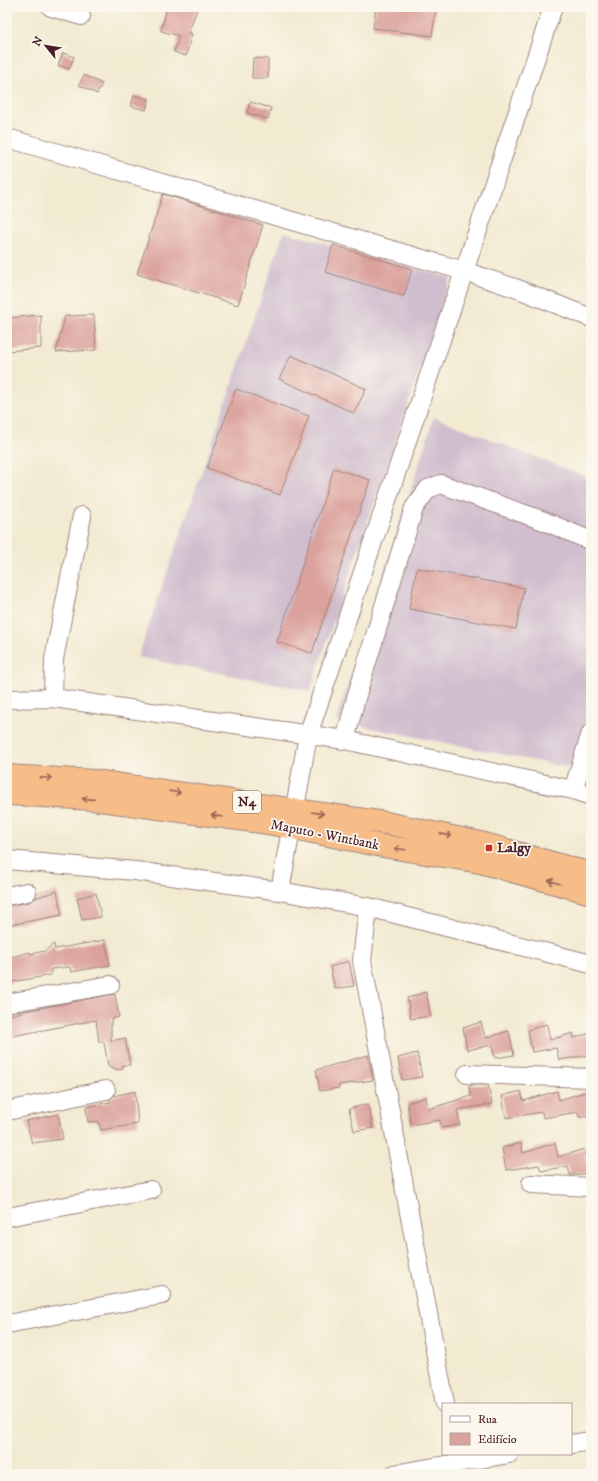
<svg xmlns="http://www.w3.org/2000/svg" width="598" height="1481" viewBox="0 0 598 1481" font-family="'IM FELL DW Pica',serif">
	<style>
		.industrial { fill: #d0bdce }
		.building { fill: #dba19c }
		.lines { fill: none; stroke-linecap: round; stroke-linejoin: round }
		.minor-casing { stroke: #9e847e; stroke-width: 20 }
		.highway-casing { stroke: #9e847e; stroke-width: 24 }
		.minor { stroke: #fff; stroke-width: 18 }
		.highway { stroke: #f7bd88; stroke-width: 22 }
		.oneway { stroke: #986655 }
		.poi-dot { fill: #c8321e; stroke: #fbf7ec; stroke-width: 1.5 }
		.labels { text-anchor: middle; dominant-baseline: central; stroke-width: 3.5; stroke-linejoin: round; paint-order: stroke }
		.shield { fill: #fbf7ec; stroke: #7f6065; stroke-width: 1 }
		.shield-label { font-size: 13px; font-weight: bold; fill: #4a1f2b }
		.street-label { font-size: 14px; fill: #4a1f2b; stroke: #fbf7ec }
		.poi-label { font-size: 14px; font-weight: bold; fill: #4a1f2b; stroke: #fbf7ec; text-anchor: start }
	</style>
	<rect width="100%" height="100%" fill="#fbf7ec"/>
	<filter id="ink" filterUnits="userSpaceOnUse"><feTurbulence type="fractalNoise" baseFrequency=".025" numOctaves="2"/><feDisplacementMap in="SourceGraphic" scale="8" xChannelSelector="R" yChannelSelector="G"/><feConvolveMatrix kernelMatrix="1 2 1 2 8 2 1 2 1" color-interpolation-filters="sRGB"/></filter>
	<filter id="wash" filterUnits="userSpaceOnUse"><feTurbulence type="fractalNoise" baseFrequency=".012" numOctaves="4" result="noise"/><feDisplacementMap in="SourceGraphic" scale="16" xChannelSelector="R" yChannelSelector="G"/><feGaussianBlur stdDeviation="0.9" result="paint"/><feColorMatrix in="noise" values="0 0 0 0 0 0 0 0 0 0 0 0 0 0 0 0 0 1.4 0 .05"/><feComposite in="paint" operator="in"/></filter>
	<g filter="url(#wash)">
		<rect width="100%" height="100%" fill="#f2ead1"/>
		<path class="industrial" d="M284 232 451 278 310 691 138 657Z
			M434 417 591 479V772L336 721Z"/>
		<g id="blocks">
			<path class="building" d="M167 7H198L188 33 192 34 186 56 174 52 179 36 161 31Z
				M376 7H436L432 36 373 28Z
				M63 53 74 57 69 69 58 65Z
				M253 58 268 59V78H252Z
				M84 75 102 84 97 94 79 85Z
				M134 95 149 99 146 110 131 106Z
				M250 102 271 108 268 119 247 113Z
				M163 194 263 225 238 305 137 274Z
				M333 245 412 269 404 296 325 272Z
				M41 315V348L7 351V318Z
				M94 315 96 350 56 352 65 316Z
				M291 355 366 389 354 413 279 379Z
				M236 389 309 416 280 495 207 468Z
				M334 468 370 480 312 653 277 642Z
				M417 568 524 588 516 629 409 609Z
				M57 891 62 915 9 925 7 906 29 902 35 898Z
				M96 893 101 917 82 920 77 898Z
				M105 940 110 965 71 972 70 967 51 969V975L7 983V958L30 952V954L45 951 54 944 55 949Z
				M349 961 354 986 335 989 330 967Z
				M426 992 431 1016 411 1019 407 998Z
				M115 994 119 1017 111 1019V1041L125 1038 130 1065H123L122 1069 118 1070 108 1066 104 1042H99L96 1020 7 1037V1016L25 1011Z
				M481 1022 485 1038 509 1031 514 1055 495 1058 492 1045 467 1050 463 1028Z
				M547 1024 550 1040 573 1033 574 1038 591 1033V1055L559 1060 556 1048 532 1052 528 1030Z
				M417 1053 422 1077 402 1080 398 1058Z
				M368 1055 373 1080 339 1085V1088L320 1091 316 1070Z
				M473 1085H488L492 1104 457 1110 460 1125 441 1128 440 1120 411 1125 407 1103 426 1097 428 1109 471 1096 469 1086Z
				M591 1090V1115L579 1117 578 1112 543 1118 542 1112 506 1118 502 1096 521 1091 523 1101 557 1091 559 1100Z
				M135 1091 138 1124 101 1130 98 1121 88 1122 86 1107 110 1102V1099L114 1096Z
				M368 1104 373 1128 354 1131 349 1109Z
				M58 1114 63 1139 32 1143 26 1121Z
				M521 1143 523 1153 555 1143 558 1157 584 1149 589 1173 570 1175 568 1166 541 1171 539 1165 506 1170 502 1148Z"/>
		</g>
	</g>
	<g filter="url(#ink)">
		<use href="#blocks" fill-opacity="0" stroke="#9e847e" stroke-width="1"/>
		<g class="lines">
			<g class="minor-casing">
				<path id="minor" d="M51 7 81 16
					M7 138 464 271 518 289 591 318
					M53 698 54 659 82 516
					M7 699 53 698 345 740 573 790 591 796
					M345 740 356 698 414 508 428 489 441 484 544 521 591 541
					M573 790 591 733
					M7 860 135 871 280 891 368 907 591 964
					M280 891 308 735 553 7
					M7 896 27 892
					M368 907 362 961 445 1404
					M7 1003 110 985
					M467 1074 591 1078
					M7 1111 106 1090
					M531 1184 591 1187
					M7 1217 151 1190
					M7 1324 162 1295
					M571 1444 591 1441
					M394 1474 509 1454"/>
			</g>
			<g class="highway-casing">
				<path id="highway" d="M7 776 94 781 386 823 485 844 591 874
					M7 794 93 799 268 823 383 846 480 862 591 893"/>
			</g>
			<use href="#minor" class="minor"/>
			<use href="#highway" class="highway"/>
		</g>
		<defs><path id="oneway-shaft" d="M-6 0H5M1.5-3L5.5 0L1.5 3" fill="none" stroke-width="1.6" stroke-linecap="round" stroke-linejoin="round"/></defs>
		<g class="oneway">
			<use href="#oneway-shaft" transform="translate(46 778) rotate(3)"/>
			<use href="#oneway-shaft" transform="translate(175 792) rotate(8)"/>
			<use href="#oneway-shaft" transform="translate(88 799) rotate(-176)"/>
			<use href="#oneway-shaft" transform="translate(318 813) rotate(8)"/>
			<use href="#oneway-shaft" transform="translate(217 816) rotate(-172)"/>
			<use href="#oneway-shaft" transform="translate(446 835) rotate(13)"/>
			<use href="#oneway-shaft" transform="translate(400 849) rotate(-173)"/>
			<use href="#oneway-shaft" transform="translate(554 882) rotate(-164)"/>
		</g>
	</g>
	<rect class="poi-dot" x="485" y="844" width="8" height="8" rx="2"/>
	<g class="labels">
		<rect class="shield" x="233" y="791" width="28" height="22" rx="3"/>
		<g class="shield-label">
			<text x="247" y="802">N4</text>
		</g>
		<g class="street-label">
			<text transform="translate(325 835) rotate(11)">Maputo - Wintbank</text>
		</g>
		<g class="poi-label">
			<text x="497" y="848">Lalgy</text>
		</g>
	</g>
	<rect width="598" height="1481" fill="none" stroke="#fbf7ec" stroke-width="24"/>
	<rect x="442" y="1403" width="130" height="52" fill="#fbf7ec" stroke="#b4a19f"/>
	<rect x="450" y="1416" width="20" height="6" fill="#ffffff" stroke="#b4a19f"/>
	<text x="478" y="1423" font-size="12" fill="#4a1f2b">Rua</text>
	<rect x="450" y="1433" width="20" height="12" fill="#dba19c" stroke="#b4a19f"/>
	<text x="478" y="1443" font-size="12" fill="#4a1f2b">Edifício</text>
	<g transform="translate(46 46) rotate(300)" stroke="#fbf7ec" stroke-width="3" paint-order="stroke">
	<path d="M0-3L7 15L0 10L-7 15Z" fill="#4a1f2b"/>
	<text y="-6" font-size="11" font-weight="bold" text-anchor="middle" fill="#4a1f2b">N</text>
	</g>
</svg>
